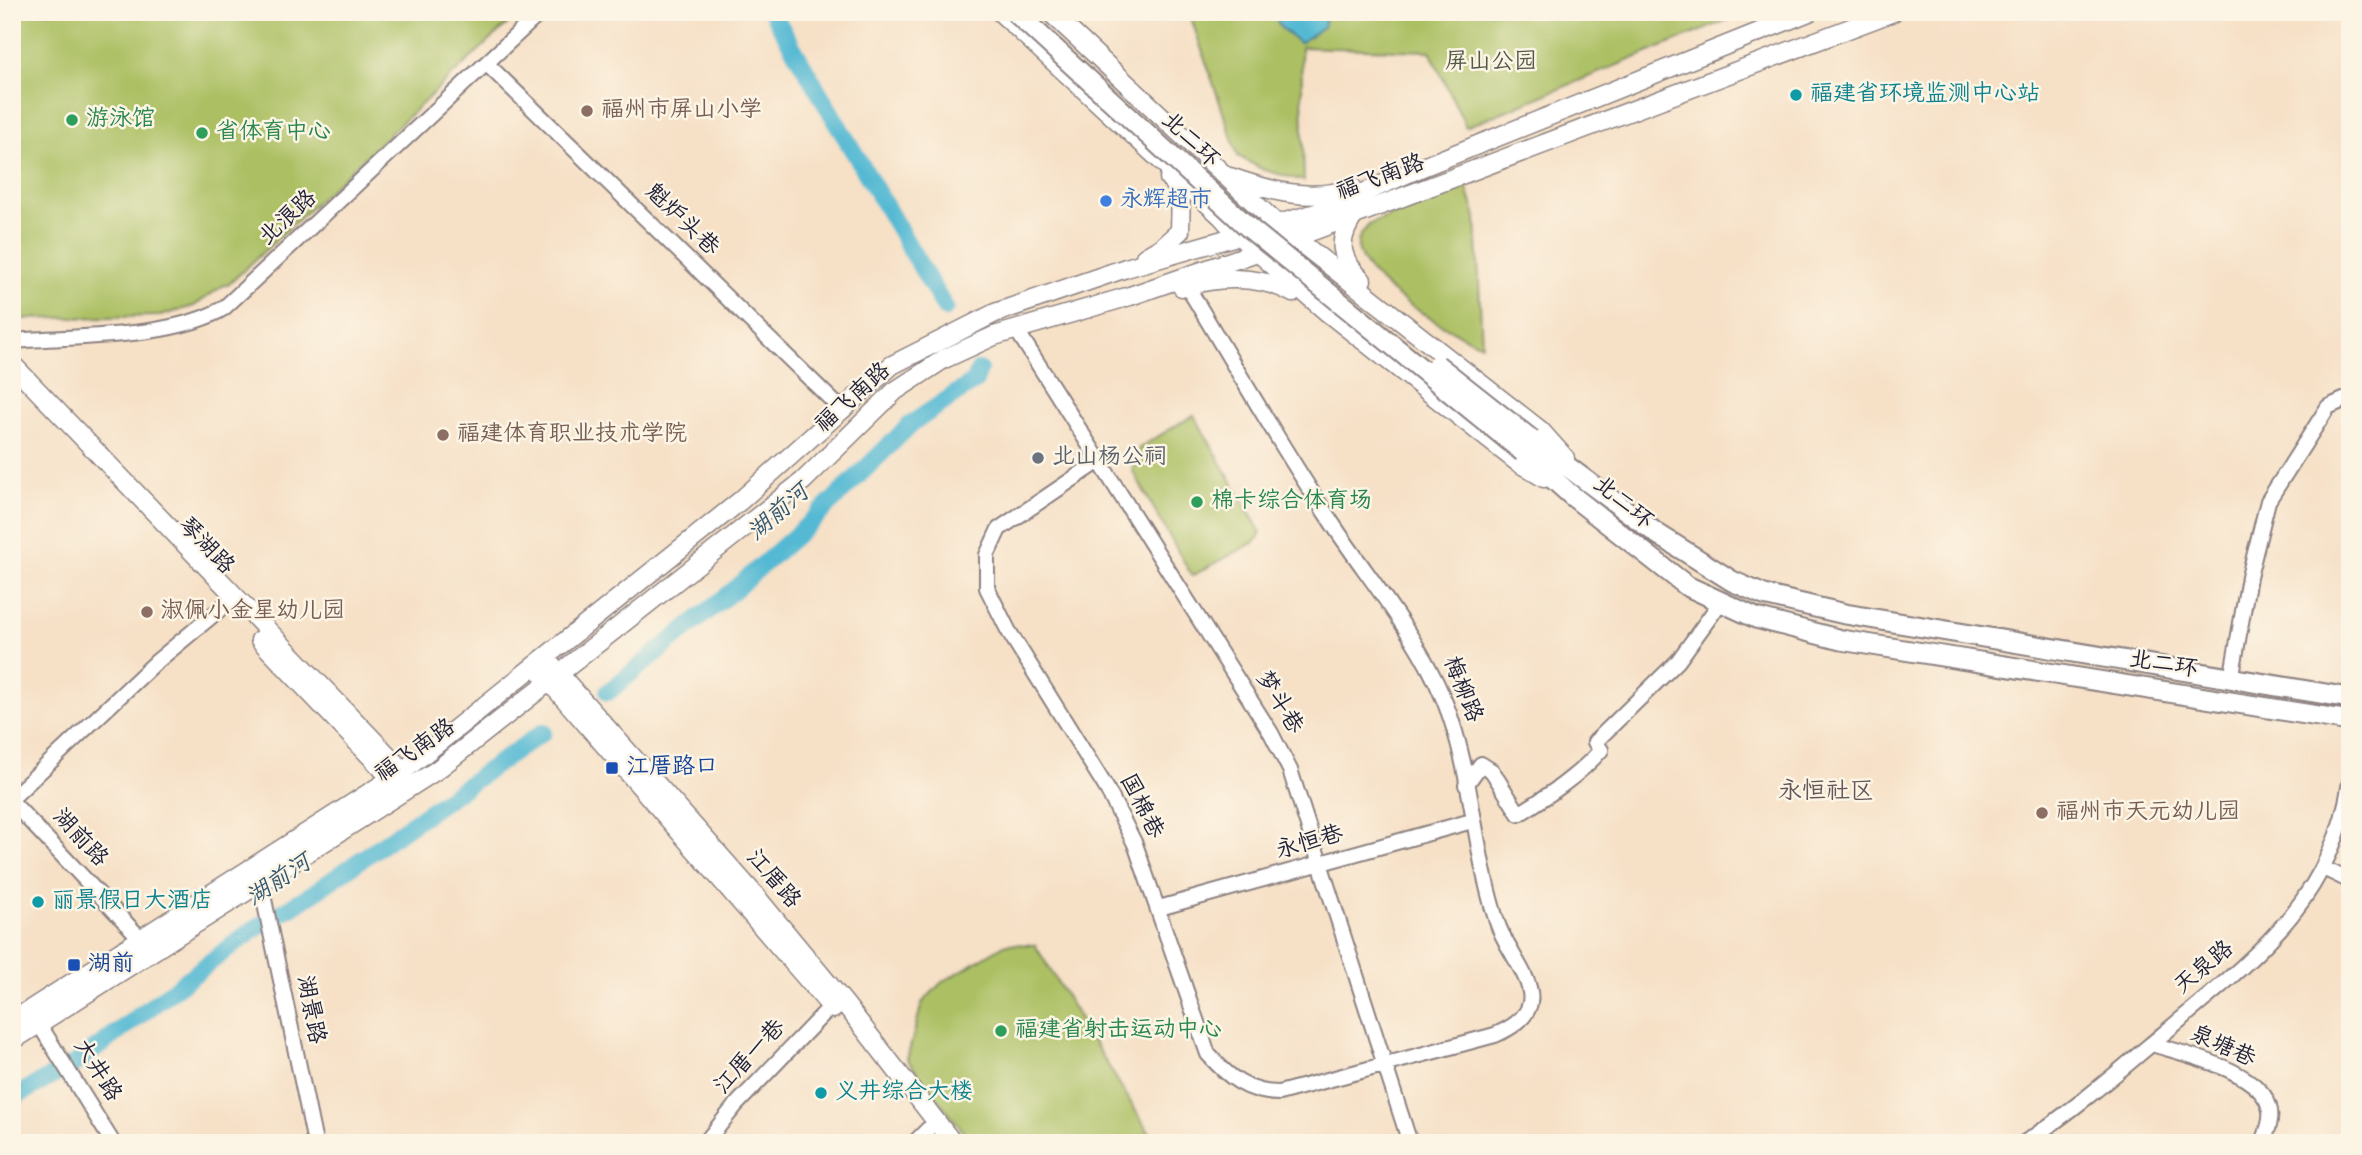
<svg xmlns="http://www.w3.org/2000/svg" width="2362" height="1155" viewBox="0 0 2362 1155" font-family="'Gochi Hand','LXGW WenKai TC',sans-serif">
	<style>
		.green { fill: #acc064; stroke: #677150; stroke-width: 2 }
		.water { fill: #54b9d3; stroke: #3b6e87; stroke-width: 2 }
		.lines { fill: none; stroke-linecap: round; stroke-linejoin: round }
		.river { stroke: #54b9d3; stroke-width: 18 }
		.minor-casing { stroke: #8c8180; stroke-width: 18 }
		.major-casing { stroke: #8c8180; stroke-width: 21 }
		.highway-casing { stroke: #8c8180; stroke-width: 23 }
		.minor { stroke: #fff; stroke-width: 14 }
		.major { stroke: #fff; stroke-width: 18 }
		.highway { stroke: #fff; stroke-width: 19 }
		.highway-bridge-casing { stroke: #8c8180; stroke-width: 23; stroke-linecap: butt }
		.highway-bridge { stroke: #fff; stroke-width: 19 }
		.culture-dot { fill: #0f9aa8; stroke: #fcf5e5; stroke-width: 2.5 }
		.education-dot { fill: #8d6e63; stroke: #fcf5e5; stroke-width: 2.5 }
		.leisure-dot { fill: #2e9e5b; stroke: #fcf5e5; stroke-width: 2.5 }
		.shop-dot { fill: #3f7fe0; stroke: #fcf5e5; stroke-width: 2.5 }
		.worship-dot { fill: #6b7280; stroke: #fcf5e5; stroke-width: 2.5 }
		.transit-dot { fill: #1a4fb4; stroke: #fcf5e5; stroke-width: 2.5 }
		.labels { text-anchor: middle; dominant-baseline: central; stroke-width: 5; stroke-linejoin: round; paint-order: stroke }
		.park-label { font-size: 23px; fill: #525949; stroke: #fcf5e5 }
		.culture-label { font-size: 23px; fill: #0d838f; stroke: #fcf5e5; text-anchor: start }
		.education-label { font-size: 23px; fill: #785e54; stroke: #fcf5e5; text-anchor: start }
		.leisure-label { font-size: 23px; fill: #27864d; stroke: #fcf5e5; text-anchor: start }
		.street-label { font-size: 23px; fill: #22223b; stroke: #fcf5e5 }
		.shop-label { font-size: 23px; fill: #366cbe; stroke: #fcf5e5; text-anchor: start }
		.worship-label { font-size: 23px; fill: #5b616d; stroke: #fcf5e5; text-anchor: start }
		.transit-label { font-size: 23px; fill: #164399; stroke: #fcf5e5; text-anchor: start }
		.water-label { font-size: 24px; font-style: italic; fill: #345770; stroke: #fcf5e5 }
		.neighbourhood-label { font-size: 24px; fill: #665759; stroke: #fcf5e5 }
	</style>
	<rect width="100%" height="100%" fill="#fcf5e5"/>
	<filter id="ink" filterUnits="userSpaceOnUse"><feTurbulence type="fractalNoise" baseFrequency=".0143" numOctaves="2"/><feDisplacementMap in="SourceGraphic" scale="14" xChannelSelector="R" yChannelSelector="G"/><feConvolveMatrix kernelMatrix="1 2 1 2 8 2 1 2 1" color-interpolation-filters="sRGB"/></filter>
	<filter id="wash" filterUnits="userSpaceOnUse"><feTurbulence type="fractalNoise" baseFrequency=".00686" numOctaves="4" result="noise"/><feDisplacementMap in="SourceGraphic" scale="28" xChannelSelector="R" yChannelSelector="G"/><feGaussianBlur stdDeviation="1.57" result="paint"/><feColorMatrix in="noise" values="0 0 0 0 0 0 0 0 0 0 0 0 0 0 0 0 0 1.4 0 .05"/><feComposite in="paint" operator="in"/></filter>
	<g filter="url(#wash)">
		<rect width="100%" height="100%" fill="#f6e0c6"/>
		<path class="green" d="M12 12H520L228 285H224L194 306 160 316 12 319Z
			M1189 12H1747L1466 127 1430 51 1301 47 1304 181 1264 170 1238 156Z
			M1466 185 1476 217 1482 345C1450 332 1362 283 1358 247 1357 236 1364 231 1370 224Z
			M1194 415 1261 533 1256 541 1192 576 1132 470 1139 448Z
			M1006 944 1035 945 1148 1131 1159 1143H972L907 1059 922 1003 941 983Z"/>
		<path class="water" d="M1273 12H1326L1324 26 1300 43 1281 28Z"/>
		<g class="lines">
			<path class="river" d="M772 12 945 308
				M608 692 734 590 811 522 911 424 975 381 979 370
				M12 1098 78 1062 250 932 312 894 543 732"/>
		</g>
	</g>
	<g filter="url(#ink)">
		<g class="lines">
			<g class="minor-casing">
				<path id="minor" d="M487 64 843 411
					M1016 329 1271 733 1290 770 1410 1143
					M12 341C73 336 173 339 224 308L541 12
					M1098 462 999 529 987 555V588L1008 630 1107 789 1135 844 1208 1054C1228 1077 1248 1093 1279 1093L1495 1035C1566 1005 1511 966 1497 922 1473 850 1473 771 1444 700 1417 634 1367 577 1328 517 1278 442 1233 363 1187 286
					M2231 680 2249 577 2268 501 2328 407 2350 397
					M1466 785 1481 764 1492 771 1519 814C1549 795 1577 777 1601 750L1595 742 1678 661 1720 603
					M12 798 155 663 226 604
					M12 802 141 939
					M2323 868 2350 881
					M261 885 315 1143
					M1159 908 1472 821
					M39 1024 113 1143
					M2152 1044C2183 1054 2265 1071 2270 1111 2272 1122 2266 1133 2263 1143
					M705 1143 735 1106 831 1006
					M914 1143 928 1129
					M2024 1143C2073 1111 2118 1072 2162 1035 2250 961 2332 903 2350 782"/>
			</g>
			<g class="major-casing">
				<path id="major" d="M1000 12 1222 217 1238 235 1327 312 1516 461 1544 478
					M1050 12 1278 225 1540 430 1565 458
					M1230 177C1267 190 1314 204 1352 187
					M1355 214C1337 240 1338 257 1362 280
					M1145 257 1162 247 1180 231 1181 191 1169 178
					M1182 287C1218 276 1260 275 1293 293
					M12 364 403 771
					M260 640 392 779
					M552 666 754 894 845 1004 953 1143
					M542 673 833 1009
					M12 1021 403 771 740 501 892 365 995 313 1126 268 1320 212 1420 168 1809 12
					M12 1041 437 770 803 481 895 391 944 359 994 336 1130 296 1257 252 1893 12"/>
			</g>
			<g class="highway-casing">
				<path id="highway" d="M1532 440 1656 533 1732 581 1764 595 1845 614 2350 698
					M1523 452 1571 495 1687 586 1756 618 1841 640 2350 721"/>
			</g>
			<use href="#minor" class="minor"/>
			<use href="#major" class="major"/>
			<use href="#highway" class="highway"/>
			<g class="highway-bridge-casing">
				<path id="highway-bridge" d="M1015 12 1248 227 1523 452
					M1437 365 1532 440"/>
			</g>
			<use href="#highway-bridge" class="highway-bridge"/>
		</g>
	</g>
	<g class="culture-dot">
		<circle cx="1796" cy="95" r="7"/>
		<circle cx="38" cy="902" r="7"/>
		<circle cx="821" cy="1093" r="7"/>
	</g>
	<g class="education-dot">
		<circle cx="587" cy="111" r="7"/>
		<circle cx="443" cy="435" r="7"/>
		<circle cx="147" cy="612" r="7"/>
		<circle cx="2042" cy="813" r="7"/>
	</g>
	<g class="leisure-dot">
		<circle cx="72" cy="120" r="7"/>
		<circle cx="202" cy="133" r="7"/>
		<circle cx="1197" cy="502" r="7"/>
		<circle cx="1001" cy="1031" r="7"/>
	</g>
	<circle class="shop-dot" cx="1106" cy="201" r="7"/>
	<circle class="worship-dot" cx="1038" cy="458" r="7"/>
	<g class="transit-dot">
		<rect x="605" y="761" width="14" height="14" rx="3.5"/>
		<rect x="67" y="958" width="14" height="14" rx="3.5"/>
	</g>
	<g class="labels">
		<g class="park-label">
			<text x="1491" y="63">屏山公园</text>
		</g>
		<g class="culture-label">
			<text x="1810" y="95">福建省环境监测中心站</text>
			<text x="52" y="902">丽景假日大酒店</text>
			<text x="835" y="1093">义井综合大楼</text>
		</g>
		<g class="education-label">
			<text x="601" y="111">福州市屏山小学</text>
			<text x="457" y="435">福建体育职业技术学院</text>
			<text x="161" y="612">淑佩小金星幼儿园</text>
			<text x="2056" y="813">福州市天元幼儿园</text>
		</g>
		<g class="leisure-label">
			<text x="86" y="120">游泳馆</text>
			<text x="216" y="133">省体育中心</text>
			<text x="1211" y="502">棉卡综合体育场</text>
			<text x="1015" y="1031">福建省射击运动中心</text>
		</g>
		<g class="street-label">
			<text transform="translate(1189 141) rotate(43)">北二环</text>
			<text transform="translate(1381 179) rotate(-20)">福飞南路</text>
			<text transform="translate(289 219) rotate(-43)">北浪路</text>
			<text transform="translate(681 221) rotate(44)">魁炉头巷</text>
			<text transform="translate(854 399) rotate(-42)">福飞南路</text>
			<text transform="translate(1622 504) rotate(39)">北二环</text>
			<text transform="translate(205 547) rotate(46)">琴湖路</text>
			<text transform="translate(2163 666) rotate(9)">北二环</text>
			<text transform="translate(1461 690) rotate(68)">梅柳路</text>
			<text transform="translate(1278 703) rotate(59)">梦斗巷</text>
			<text transform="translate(416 752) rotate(-35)">福飞南路</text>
			<text transform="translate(1140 807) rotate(63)">国棉巷</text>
			<text transform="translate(79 839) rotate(47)">湖前路</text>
			<text transform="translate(1310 844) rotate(-16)">永恒巷</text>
			<text transform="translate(772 880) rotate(49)">江厝路</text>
			<text transform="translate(2205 969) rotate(-40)">天泉路</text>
			<text transform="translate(309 1010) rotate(79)">湖景路</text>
			<text transform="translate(2222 1048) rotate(24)">泉塘巷</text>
			<text transform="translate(751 1058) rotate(-47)">江厝一巷</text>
			<text transform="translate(96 1071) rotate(58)">大井路</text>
		</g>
		<g class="shop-label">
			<text x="1120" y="201">永辉超市</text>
		</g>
		<g class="worship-label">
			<text x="1052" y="458">北山杨公祠</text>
		</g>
		<g class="transit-label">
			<text x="626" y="768">江厝路口</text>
			<text x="88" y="965">湖前</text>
		</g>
		<g class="water-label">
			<text transform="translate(780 514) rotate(-41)">湖前河</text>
			<text transform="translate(280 882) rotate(-34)">湖前河</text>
		</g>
		<g class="neighbourhood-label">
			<text x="1826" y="793">永恒社区</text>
		</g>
	</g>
	<rect width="2362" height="1155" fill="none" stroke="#fcf5e5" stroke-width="42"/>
</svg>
